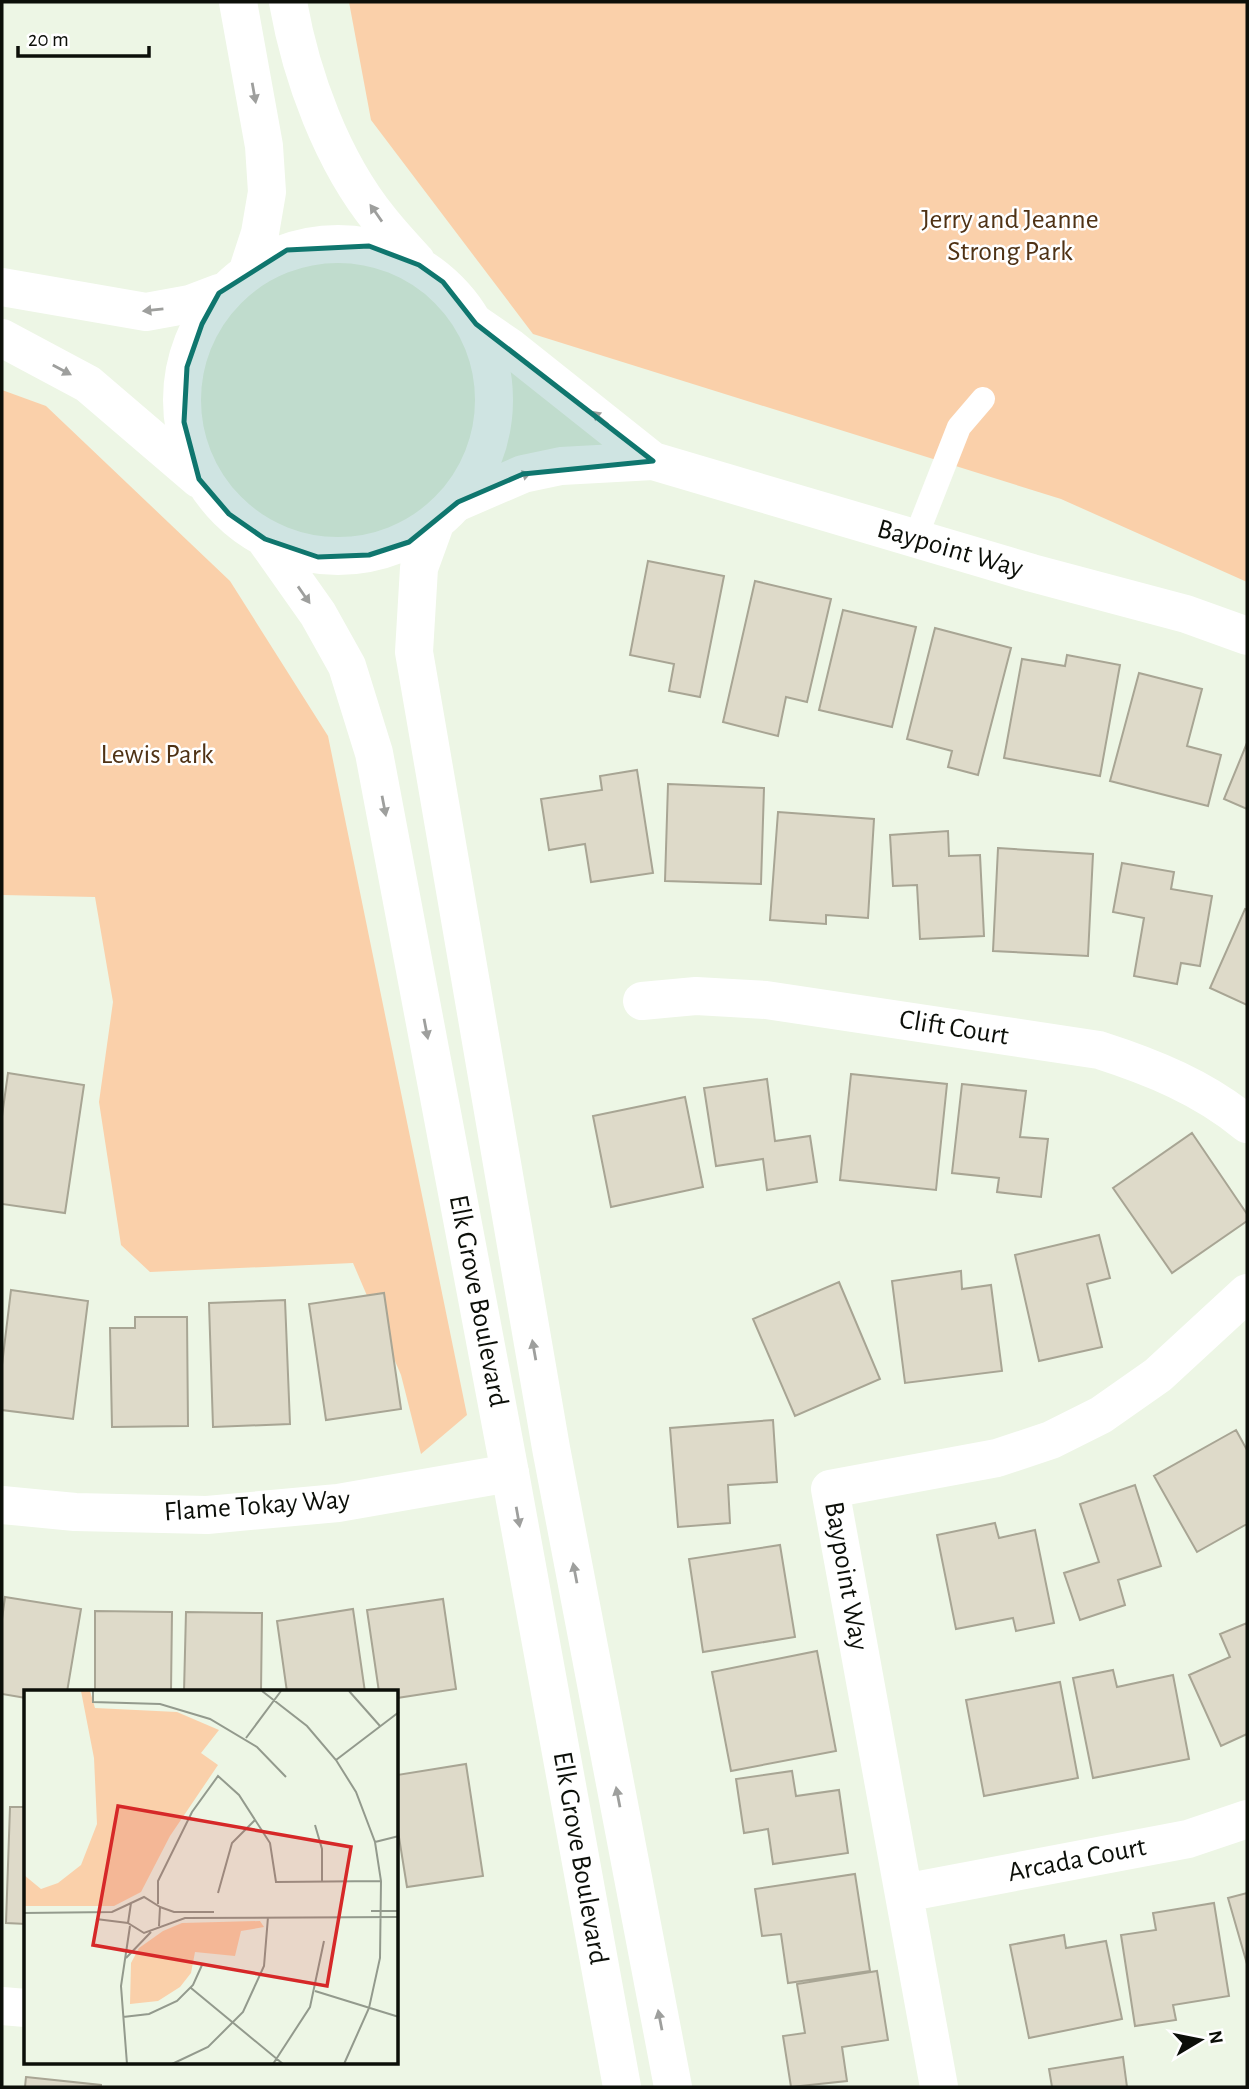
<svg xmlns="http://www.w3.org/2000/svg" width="1249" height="2089" viewBox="0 0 1249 2089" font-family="'Alegreya Sans',sans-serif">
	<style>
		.green { fill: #fad0aa }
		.building { fill: #dedac9; stroke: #a8a594; stroke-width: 2 }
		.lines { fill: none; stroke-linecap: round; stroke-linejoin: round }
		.service { stroke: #fff; stroke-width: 24 }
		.minor { stroke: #fff; stroke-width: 38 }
		.secondary { stroke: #fff; stroke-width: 38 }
		.oneway { fill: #9e9f9d }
		.marked { fill: #0f766e; fill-opacity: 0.2; stroke: #0f766e; stroke-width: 5; stroke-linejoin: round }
		.labels { text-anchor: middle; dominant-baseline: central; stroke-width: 5; stroke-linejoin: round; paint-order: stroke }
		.park-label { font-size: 28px; fill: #4f3215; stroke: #fff }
		.street-label { font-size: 28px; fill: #0c0f09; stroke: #fff }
		.inset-road { fill: none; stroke: #939a8d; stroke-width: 2 }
		.view { fill: #d62828; fill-opacity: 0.15; stroke: #d62828; stroke-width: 3.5 }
		.inset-edge { fill: none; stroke: #0c0f09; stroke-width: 3.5 }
	</style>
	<rect width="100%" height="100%" fill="#edf6e5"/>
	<path class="green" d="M349 2H1247V582L1061 499 533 334 371 120Z
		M2 390 46 406 230 581 328 736 467 1415 421 1454 401 1375 353 1263 150 1272 121 1245 99 1102 113 1002 95 897 2 895Z"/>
	<path class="building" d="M648 561 724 576 700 697 669 691 674 664 630 655Z
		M755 581 831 599 807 702 786 697 778 736 723 722Z
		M843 610 916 627 892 727 819 710Z
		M935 628 1011 648 978 775 948 767 952 751 907 739Z
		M1067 655 1120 665 1100 776 1004 758 1022 659 1065 666Z
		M1139 673 1202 689 1187 746 1221 755 1208 806 1110 781Z
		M1247 743V809L1224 799Z
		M637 770 653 873 591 882 585 844 549 850 541 799 602 790 600 776Z
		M668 784 764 788 761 884 665 881Z
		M778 812 874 819 868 918 826 915V924L770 920Z
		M948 831 949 856 980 855 984 936 920 939 917 885 893 886 890 835Z
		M998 848 1093 854 1088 956 993 951Z
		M1122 863 1174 872 1171 889 1212 896 1200 966 1181 963 1177 984 1134 976 1144 918 1113 912Z
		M1245 909 1247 910V1005L1210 988Z
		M8 1073 84 1085 65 1213 2 1204V1116Z
		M851 1074 947 1084 936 1190 840 1180Z
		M767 1079 775 1141 810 1136 817 1182 767 1190 763 1159 716 1166 704 1088Z
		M962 1084 1026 1091 1020 1137 1048 1139 1041 1197 997 1192 999 1178 952 1173Z
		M685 1097 703 1187 611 1207 593 1116Z
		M1192 1133 1247 1214V1221L1172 1273 1113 1188Z
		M1099 1235 1110 1278 1087 1284 1102 1347 1039 1361 1015 1255Z
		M961 1271 962 1289 991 1285 1002 1371 905 1383 892 1281Z
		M839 1282 880 1379 795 1416 753 1319Z
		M11 1290 88 1301 73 1419 2 1410V1365Z
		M384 1293 401 1409 326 1420 309 1304Z
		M285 1300 290 1424 213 1427 209 1303Z
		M135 1317H187L188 1426 112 1427 110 1328H135Z
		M773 1420 777 1482 728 1485 730 1523 678 1527 670 1428Z
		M1236 1430 1247 1450V1524L1197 1552 1154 1476Z
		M1135 1485 1161 1566 1118 1580 1125 1605 1080 1620 1064 1573 1099 1562 1080 1504Z
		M995 1523 999 1538 1035 1530 1054 1623 1016 1631 1013 1618 956 1629 937 1535Z
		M780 1545 795 1637 703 1652 689 1559Z
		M5 1597 81 1609 67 1692H26V1698L2 1694V1619Z
		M443 1599 456 1689 397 1698V1692H379L367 1610Z
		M353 1609 365 1692H287L277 1621Z
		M95 1611 172 1612 171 1692H95Z
		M186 1612 262 1613 261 1692H184Z
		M1247 1623V1734L1221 1746 1189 1675 1230 1657 1220 1634Z
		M817 1651 836 1751 731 1771 712 1672Z
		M1113 1670 1117 1687 1173 1675 1189 1759 1093 1778 1073 1678Z
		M1060 1682 1078 1778 984 1796 966 1700Z
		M466 1764 483 1876 407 1887 397 1825V1775Z
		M792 1771 796 1796 839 1790 848 1853 773 1864 768 1829 744 1833 736 1779Z
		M10 1807H26V1924L6 1923Z
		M855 1874 870 1971 788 1983 781 1934 762 1936 755 1889Z
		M1247 1893V1964L1228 1898Z
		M1214 1903 1229 1996 1173 2005 1176 2020 1135 2026 1121 1935 1156 1930 1153 1913Z
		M1064 1935 1066 1948 1106 1941 1122 2019 1029 2038 1010 1945Z
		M877 1971 888 2040 842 2047 847 2081 791 2087 783 2036 805 2033 797 1984Z
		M1123 2057 1127 2087H1052L1049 2069Z
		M26 2077 101 2085V2087H25Z"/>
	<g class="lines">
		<path class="service" d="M915 539 959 427 983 399"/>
		<path class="minor" d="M2 287 146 312 190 304 219 293
			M476 324 511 348 653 461
			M2 338 88 384 199 479
			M458 502 523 474 561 466 653 461 1032 573 1186 614 1247 636
			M642 1001 696 996 766 1000 1099 1050C1152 1067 1204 1088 1247 1124
			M2 1505 75 1512 207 1515 338 1503 510 1473
			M904 1893 1188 1839 1247 1819
			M2 2006 26 2008
			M939 2087 830 1489 997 1458 1051 1440 1101 1415 1158 1375 1247 1293"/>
		<path class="secondary" d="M238 2 264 146 267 192 260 233 248 270
			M288 2C301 76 332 161 380 220 391 234 404 248 416 261
			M182 400a156 156 0 1 1 312 0a156 156 0 1 1-312 0Z
			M435 524 419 568 414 652 551 1448 673 2087
			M265 539 318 614 347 666 374 753 510 1473 622 2087"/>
	</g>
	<defs><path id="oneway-solid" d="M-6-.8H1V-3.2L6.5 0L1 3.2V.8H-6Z" transform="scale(1.75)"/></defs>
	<g class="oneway">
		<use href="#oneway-solid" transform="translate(254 93) rotate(80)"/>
		<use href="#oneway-solid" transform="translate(376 213) rotate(-125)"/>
		<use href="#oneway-solid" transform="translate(153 310) rotate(174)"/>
		<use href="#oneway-solid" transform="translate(62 370) rotate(28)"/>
		<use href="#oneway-solid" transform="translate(600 418) rotate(-141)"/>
		<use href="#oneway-solid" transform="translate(521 476) rotate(-18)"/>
		<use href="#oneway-solid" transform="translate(304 595) rotate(55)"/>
		<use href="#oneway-solid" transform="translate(384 806) rotate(79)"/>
		<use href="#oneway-solid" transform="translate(426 1029) rotate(79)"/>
		<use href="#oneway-solid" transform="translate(534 1350) rotate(-100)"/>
		<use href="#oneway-solid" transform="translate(518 1517) rotate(80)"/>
		<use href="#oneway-solid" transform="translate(575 1573) rotate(-101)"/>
		<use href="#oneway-solid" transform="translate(618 1797) rotate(-101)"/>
		<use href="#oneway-solid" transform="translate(660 2020) rotate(-101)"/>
	</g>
	<path class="marked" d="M369 246 419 265 443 282 476 324 653 461 523 474 458 502 409 542 369 555 318 557 265 539 229 514 199 479 184 422 187 367 202 324 219 293 287 250Z"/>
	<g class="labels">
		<g class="park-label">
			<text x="1010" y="220">Jerry and Jeanne<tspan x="1010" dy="32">Strong Park</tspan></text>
			<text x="157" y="755">Lewis Park</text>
		</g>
		<g class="street-label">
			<text transform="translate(950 549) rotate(16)">Baypoint Way</text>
			<text transform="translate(954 1028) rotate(9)">Clift Court</text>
			<text transform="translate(478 1301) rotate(79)">Elk Grove Boulevard</text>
			<text transform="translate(257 1506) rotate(-4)">Flame Tokay Way</text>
			<text transform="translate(846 1576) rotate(80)">Baypoint Way</text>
			<text transform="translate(580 1858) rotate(80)">Elk Grove Boulevard</text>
			<text transform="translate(1077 1860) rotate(-11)">Arcada Court</text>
		</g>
	</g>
	<g transform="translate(24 1690)">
		<rect width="374" height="374" fill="#edf6e5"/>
		<path d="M57 1H66L71 18 153 22 195 40 177 63 194 75 146 146 117 202 90 216H0V185L17 199 34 193 57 175 73 134 70 68ZM236 231 240 237 217 241 211 266 171 262 167 283 156 297 134 311 106 314 107 273 115 258 139 241 158 233Z" fill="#fad0aa"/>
		<path class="inset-road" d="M69 1V12L136 14 186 29 233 57 262 87M238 1 283 36 312 70 332 102 351 152 357 191 356 268 345 318 320 374M325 1 356 36M222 48 257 1M312 70 375 22M291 135 298 159V191M351 152 375 146M194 203 208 153 231 130M107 213 104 233 120 243 161 228 375 227M134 214V191L168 122 194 86 215 105 246 153 252 192 357 191M136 217 150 222H190M347 221H375M0 223 88 222 120 207 136 217 135 236M72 229 104 233M102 268 127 242M167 298 259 374M291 301 375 327M99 327 125 324 153 311 169 295 178 275M103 374 97 296 106 236M148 374 184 357 219 322 240 276 244 227M249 374 286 317 300 251"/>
		<path class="view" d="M94 116 327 157 303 296 69 255Z"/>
		<rect width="374" height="374" class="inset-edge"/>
	</g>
	<rect width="1249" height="2089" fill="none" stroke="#0c0f09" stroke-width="7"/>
	<g transform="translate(1200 2040) rotate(80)" stroke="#ffffff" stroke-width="5" paint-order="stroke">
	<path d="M0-5L12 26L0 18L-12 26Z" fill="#0c0f09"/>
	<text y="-10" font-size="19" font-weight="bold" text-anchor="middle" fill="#0c0f09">N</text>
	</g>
	<path d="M18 46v10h131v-10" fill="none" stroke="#0c0f09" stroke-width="3.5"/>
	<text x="28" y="46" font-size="21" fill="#0c0f09" stroke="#ffffff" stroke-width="5" paint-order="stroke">20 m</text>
</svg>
